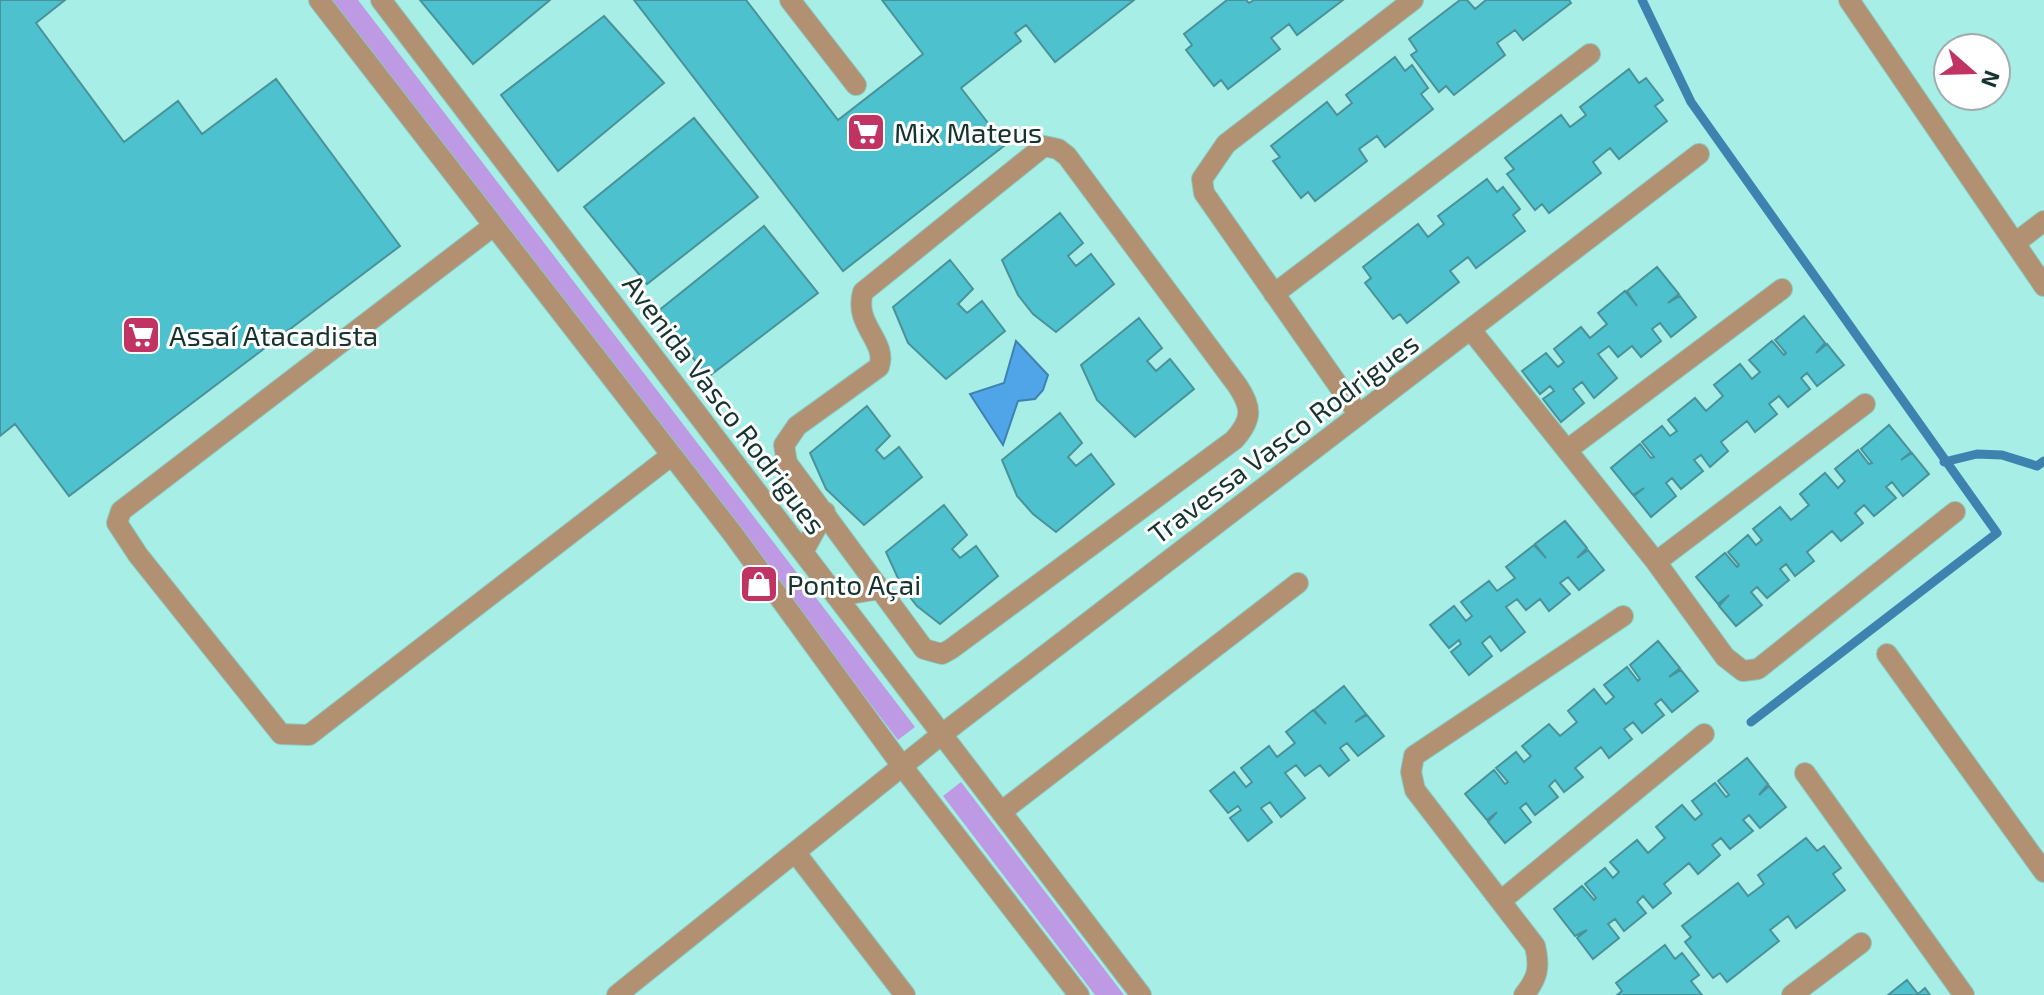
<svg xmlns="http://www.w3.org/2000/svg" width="2044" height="995" viewBox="0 0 2044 995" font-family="'Exo 2',sans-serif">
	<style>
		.green { fill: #bd9ae3 }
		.water { fill: #50a4e8; stroke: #3e82b0; stroke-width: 2 }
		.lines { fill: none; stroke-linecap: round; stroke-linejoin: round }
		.stream { stroke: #3e82b0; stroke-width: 9 }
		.building { fill: #4ec1ce; stroke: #4a929a; stroke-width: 2 }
		.minor-casing { stroke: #8ac9c1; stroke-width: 22 }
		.minor { stroke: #b19172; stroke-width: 20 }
		.labels { text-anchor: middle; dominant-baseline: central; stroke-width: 6; stroke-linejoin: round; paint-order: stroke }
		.poi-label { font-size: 28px; fill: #15332f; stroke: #fff; text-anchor: start }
		.street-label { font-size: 28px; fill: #15332f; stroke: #fff }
	</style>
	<rect width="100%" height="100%" fill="#a7efe6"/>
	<path class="green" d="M332 0H358L915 727 898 740Z
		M961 782 1124 995H1095L943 796Z"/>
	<path class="water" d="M1016 341 1048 375 1043 390 1035 399 1018 401 1003 445 970 394 1004 383Z"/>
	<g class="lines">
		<path class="stream" d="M1642 0 1691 102 1997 533 1751 722
			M1944 462 1977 454 2002 455 2037 466 2044 461"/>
	</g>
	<path class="building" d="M0 0H65L36 23 124 142 178 101 202 134 276 79 400 246 69 496 15 424 0 436Z
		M420 0H550L473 64Z
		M634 0H746L838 120 923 54 882 0H1134L1055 62 1026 25 1015 33 1021 41 961 88 1005 145 843 271Z
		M1227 0H1246L1249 3 1254 0H1343L1297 35 1289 24 1271 38 1280 49 1228 89 1221 80 1214 86 1186 50 1192 45 1184 34Z
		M1460 0H1467L1475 9 1486 0H1569L1571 3 1523 40 1515 30 1497 43 1505 55 1454 95 1446 86 1439 92 1411 55 1417 51 1409 39Z
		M604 16 664 83 558 171 501 95Z
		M1395 57 1405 71 1412 65 1428 88 1421 94 1433 109 1385 147 1377 136 1359 149 1367 161 1315 201 1308 192 1301 198 1273 161 1280 157 1271 146 1327 102 1337 115 1352 103 1346 95Z
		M1629 69 1639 83 1646 78 1663 100 1655 106 1667 121 1619 159 1610 148 1593 162 1601 173 1549 213 1542 204 1535 210 1507 174 1514 169 1505 158 1561 115 1570 127 1586 115 1580 107Z
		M694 118 758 197 647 284 584 207Z
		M1487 179 1497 192 1503 187 1520 209 1513 215 1525 231 1476 268 1468 257 1450 271 1459 282 1407 323 1400 314 1393 319 1365 283 1371 278 1363 267 1418 224 1428 237 1444 224 1438 216Z
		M1060 213 1083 243 1068 256 1076 266 1091 254 1114 284 1056 332 1033 314 1018 295 1002 260Z
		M764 226 818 293 708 377 657 312Z
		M950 260 973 289 958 304 967 313 982 301 1005 331 946 379 908 343 893 307Z
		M1657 267 1679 294 1668 303 1680 296 1696 317 1671 337 1660 323 1652 329 1661 341 1641 357 1632 346 1618 357 1609 346 1598 354 1617 378 1594 398 1582 382 1573 389 1584 403 1561 422 1543 399 1554 391 1550 386 1540 394 1522 371 1546 353 1558 367 1564 362 1554 349 1581 327 1590 338 1607 324 1598 313 1625 291 1637 306 1627 291Z
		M1804 316 1825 343 1816 353 1827 344 1844 365 1817 386 1807 373 1801 378 1810 389 1788 407 1779 396 1769 404 1777 414 1755 432 1747 421 1721 442 1728 451 1710 467 1701 455 1694 460 1703 471 1681 489 1672 478 1666 483 1676 496 1651 517 1634 496 1644 488 1633 495 1611 468 1640 444 1651 458 1654 457 1642 442 1662 426 1670 436 1677 431 1668 420 1695 398 1706 411 1723 396 1714 385 1740 364 1752 379 1760 372 1749 360 1772 341 1784 355 1786 353 1775 340Z
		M1139 318 1162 348 1147 361 1156 371 1170 359 1194 389 1135 437 1097 400 1081 365Z
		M867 406 890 436 876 450 884 459 899 447 922 477 864 525 826 489 810 453Z
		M1060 413 1082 443 1068 457 1076 466 1091 454 1114 484 1056 532 1033 514 1017 496 1002 460Z
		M1889 425 1911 452 1901 460 1912 453 1929 474 1903 496 1892 482 1886 487 1896 498 1874 516 1864 505 1855 513 1863 523 1841 541 1832 531 1807 552 1814 561 1795 576 1786 564 1780 569 1789 580 1767 598 1757 587 1751 592 1762 605 1736 626 1719 606 1729 595 1718 604 1696 577 1725 553 1737 567 1739 565 1728 552 1748 535 1756 545 1762 540 1753 529 1780 507 1791 520 1809 505 1800 494 1825 473 1838 488 1845 481 1835 469 1858 450 1869 464 1872 463 1861 449Z
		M944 505 967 535 952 549 960 558 976 546 998 576 940 624 917 606 902 587 886 552Z
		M1565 521 1587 548 1577 558 1588 550 1604 570 1579 590 1568 577 1560 583 1570 594 1549 611 1540 599 1526 610 1517 599 1506 607 1525 632 1501 651 1490 636 1482 643 1492 656 1469 675 1451 652 1461 644 1459 640 1449 648 1430 625 1454 606 1466 621 1472 616 1461 602 1489 581 1497 591 1515 578 1506 567 1534 545 1546 558 1535 544Z
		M1658 641 1680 668 1669 677 1681 670 1698 691 1672 712 1661 699 1655 704 1664 715 1642 733 1633 722 1624 729 1632 739 1609 758 1601 747 1575 768 1583 777 1564 792 1555 780 1549 786 1558 797 1535 815 1526 803 1520 808 1531 822 1505 843 1488 822 1497 812 1487 820 1465 794 1494 770 1505 784 1508 782 1496 768 1516 752 1524 762 1531 756 1522 746 1549 724 1560 736 1577 722 1568 711 1594 689 1606 704 1614 697 1604 685 1627 667 1638 681 1640 679 1630 665Z
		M1344 686 1366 714 1355 722 1367 715 1384 736 1358 756 1347 743 1340 748 1349 760 1329 776 1320 765 1305 776 1296 765 1285 773 1305 798 1281 817 1270 802 1261 808 1272 822 1248 841 1230 818 1241 810 1238 806 1228 813 1210 791 1234 772 1246 787 1252 782 1241 768 1269 746 1277 757 1295 743 1286 732 1313 710 1326 724 1314 710Z
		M1747 758 1768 784 1759 795 1769 786 1786 807 1760 828 1749 815 1743 820 1753 831 1730 849 1721 838 1712 845 1720 855 1698 874 1689 863 1664 884 1671 893 1653 908 1643 896 1637 902 1646 913 1624 931 1615 919 1608 924 1619 938 1593 959 1577 938 1587 930 1575 936 1554 909 1582 886 1594 900 1596 898 1585 884 1605 868 1613 878 1619 872 1610 862 1637 840 1648 853 1665 838 1656 827 1682 805 1695 820 1702 814 1692 801 1715 783 1726 797 1729 795 1718 781Z
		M1806 838 1817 851 1824 846 1841 868 1833 874 1845 890 1796 928 1788 916 1770 930 1779 941 1727 982 1720 973 1713 978 1685 942 1691 937 1682 926 1738 883 1748 896 1764 884 1758 875Z
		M1665 945 1675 959 1682 953 1699 975 1691 981 1702 995H1617L1622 991 1616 983Z
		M1907 980 1918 994 1925 988 1930 995H1888Z"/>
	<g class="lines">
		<g class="minor-casing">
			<path id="minor" d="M319 0 733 534 902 766 1079 995
				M381 0 1141 995
				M790 0 856 85
				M1849 0 2044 286
				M1044 146 1058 149 1067 156 1237 385C1252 407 1253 419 1234 440L951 649 942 654 924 649 787 463 784 445 797 426 879 367C888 341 853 325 863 292Z
				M492 227 121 511 117 523 138 555 281 734 309 735 672 455
				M2015 243 2044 221
				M1274 294 1590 54
				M1471 330 1656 562 1725 657 1743 671 1758 669 1955 512
				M1359 415 1204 193 1202 179 1226 144 1413 0
				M1567 450 1782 289
				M803 552 825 512
				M1656 562 1865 404
				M836 596 880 589
				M1887 654 2044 872
				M1805 773 1964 995
				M1001 812 1298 583
				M795 852 905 995
				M1502 900 1704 734
				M617 995 941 735 1699 154
				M1524 995C1538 978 1540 967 1535 946L1415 790 1411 772 1414 756 1623 616
				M1792 995 1861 943"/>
		</g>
		<use href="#minor" class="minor"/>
	</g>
	<defs>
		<g id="supermarket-square" transform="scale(2)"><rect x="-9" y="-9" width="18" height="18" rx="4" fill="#c13362" stroke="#fff"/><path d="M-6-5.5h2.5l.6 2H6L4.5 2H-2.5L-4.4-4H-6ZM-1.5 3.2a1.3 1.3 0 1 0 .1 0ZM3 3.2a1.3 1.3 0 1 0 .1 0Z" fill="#fff"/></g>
		<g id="shop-square" transform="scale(2)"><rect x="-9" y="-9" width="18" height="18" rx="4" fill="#c13362" stroke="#fff"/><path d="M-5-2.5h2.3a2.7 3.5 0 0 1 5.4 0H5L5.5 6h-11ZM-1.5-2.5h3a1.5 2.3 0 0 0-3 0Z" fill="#fff"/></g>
	</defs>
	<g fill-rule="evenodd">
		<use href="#supermarket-square" x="866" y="132"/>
		<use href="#supermarket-square" x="141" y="335"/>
		<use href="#shop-square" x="759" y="584"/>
	</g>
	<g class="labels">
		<g class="poi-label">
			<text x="894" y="132">Mix Mateus</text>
			<text x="169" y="335">Assaí Atacadista</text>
			<text x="787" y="584">Ponto Açai</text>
		</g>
		<g class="street-label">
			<text transform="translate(725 404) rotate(53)">Avenida Vasco Rodrigues</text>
			<text transform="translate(1283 438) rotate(-37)">Travessa Vasco Rodrigues</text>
		</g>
	</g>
	<g transform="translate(1972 72) rotate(110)"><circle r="38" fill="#ffffff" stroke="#a1adac" stroke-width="2"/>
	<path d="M0-6L14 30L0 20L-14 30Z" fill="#c13362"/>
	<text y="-12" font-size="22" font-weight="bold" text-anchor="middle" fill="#15332f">N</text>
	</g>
</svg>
